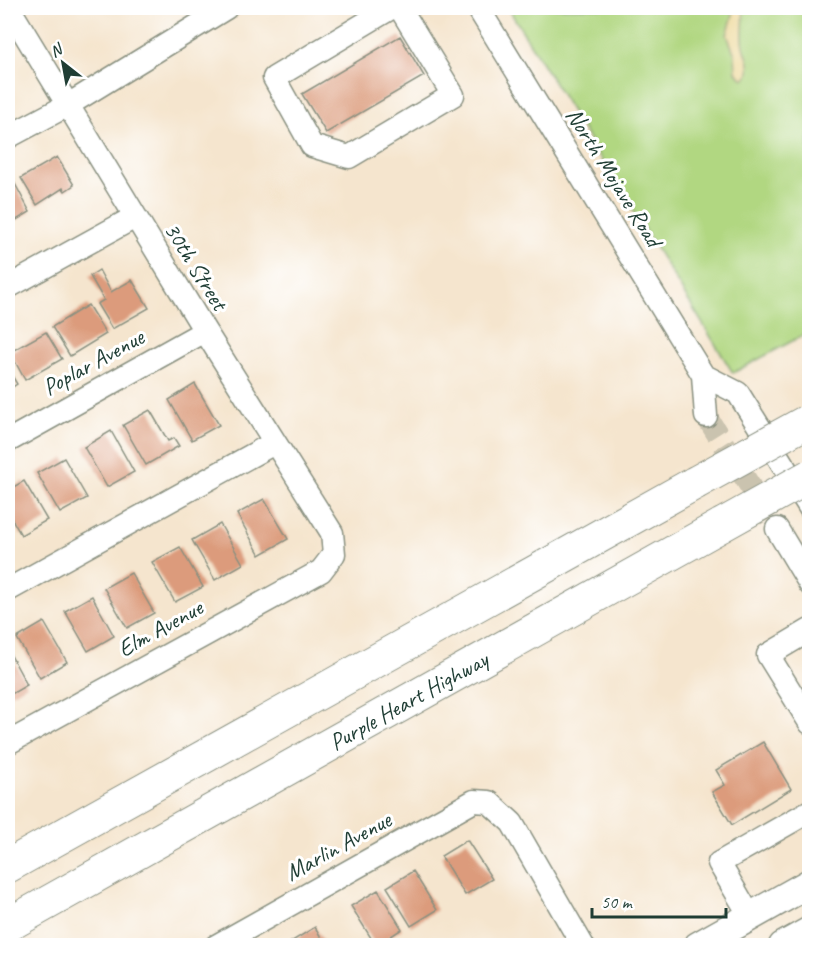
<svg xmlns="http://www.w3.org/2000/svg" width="817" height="953" viewBox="0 0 817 953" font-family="Caveat,sans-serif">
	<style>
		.green { fill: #b1d781; stroke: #688a5a; stroke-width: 1.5 }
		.sand { fill: #eeda9e; stroke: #868c69; stroke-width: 1.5 }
		.building { fill: #dc9b7c }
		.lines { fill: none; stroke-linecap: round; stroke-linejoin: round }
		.minor-tunnel { stroke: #cac3af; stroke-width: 22; stroke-dasharray: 22 11; stroke-linecap: butt }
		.minor-casing { stroke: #8a9181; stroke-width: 25 }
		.major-casing { stroke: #8a9181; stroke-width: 31 }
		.highway-casing { stroke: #8a9181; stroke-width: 35 }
		.minor { stroke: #fff; stroke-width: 22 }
		.major { stroke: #fff; stroke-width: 28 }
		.highway { stroke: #fff; stroke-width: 33 }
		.highway-bridge-casing { stroke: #8a9181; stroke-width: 35; stroke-linecap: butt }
		.highway-bridge { stroke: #fff; stroke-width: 33 }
		.labels { text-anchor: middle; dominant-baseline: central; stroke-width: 6; stroke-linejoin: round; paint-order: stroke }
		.street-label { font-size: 24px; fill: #1f3d34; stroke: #fff }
	</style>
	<rect width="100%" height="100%" fill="#fff"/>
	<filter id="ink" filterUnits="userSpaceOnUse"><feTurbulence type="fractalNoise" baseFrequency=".0167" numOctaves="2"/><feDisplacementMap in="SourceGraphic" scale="12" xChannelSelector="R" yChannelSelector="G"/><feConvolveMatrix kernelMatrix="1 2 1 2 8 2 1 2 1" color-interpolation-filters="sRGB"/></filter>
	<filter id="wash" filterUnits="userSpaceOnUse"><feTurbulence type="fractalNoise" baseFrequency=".008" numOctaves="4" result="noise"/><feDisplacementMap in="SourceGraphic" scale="24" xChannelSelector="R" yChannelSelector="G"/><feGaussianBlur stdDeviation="1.35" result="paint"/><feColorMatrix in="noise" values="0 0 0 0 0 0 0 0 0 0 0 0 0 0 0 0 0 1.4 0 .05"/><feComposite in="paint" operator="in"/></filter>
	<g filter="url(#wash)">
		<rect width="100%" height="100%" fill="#f5e5ce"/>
		<path class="green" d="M508 8H809V332L733 373Z"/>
		<path class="sand" d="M732 8H743C745 21 741 34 744 47 747 57 752 65 748 76L743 79 736 72 735 55 727 35 733 15Z"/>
		<g id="blocks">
			<path class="building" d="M400 36 424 76 326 133 302 94Z
				M57 157 74 185 65 191 63 188 37 205 21 178Z
				M14 182 30 212 8 225V186Z
				M99 270 111 292 132 280 149 308 112 329 97 304 104 300 90 276Z
				M88 305 106 334 70 356 52 327Z
				M46 332 62 359 25 380 10 352Z
				M8 369 17 384 8 390Z
				M195 384 219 425 192 440 169 400Z
				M150 410 168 441 174 438 179 446 146 465 123 425Z
				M111 431 134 472 107 487 84 447Z
				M64 458 87 498 60 513 37 473Z
				M24 481 47 520 21 535 8 512V490Z
				M264 499 288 539 260 555 237 514Z
				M220 524 243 564 215 580 192 540Z
				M180 547 203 587 175 602 152 562Z
				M131 573 154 613 127 628 104 588Z
				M92 596 114 636 88 651 65 611Z
				M44 622 67 662 40 678 17 638Z
				M8 650 27 685 8 696Z
				M763 742 791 789 732 825 712 792 725 785 716 770Z
				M467 840 492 879 465 895 441 856Z
				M413 871 437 910 411 926 387 887Z
				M378 890 402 929 376 946 351 906Z
				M315 927 326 946H290L289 943Z"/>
		</g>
	</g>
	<g filter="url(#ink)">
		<use href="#blocks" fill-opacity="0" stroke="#8a9181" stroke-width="1.5"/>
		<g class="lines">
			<path class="minor-tunnel" d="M706 416 777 529"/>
			<g class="minor-casing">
				<path id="minor" d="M391 8 274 78 312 146 349 157 453 95 400 8
					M478 8 703 375 706 416
					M8 137 68 105 226 8
					M8 287 135 217
					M703 375 738 393 810 508
					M8 441 205 331
					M777 529 810 584
					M8 590 274 443
					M810 630 768 655 810 723
					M8 743 321 571 334 554 332 533 205 331 9 8
					M750 916 719 863 810 811
					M216 946 474 801 489 802 512 823 583 946"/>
			</g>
			<g class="major-casing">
				<path id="major" d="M698 946 810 883
					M783 946 810 931"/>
			</g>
			<g class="highway-casing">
				<g id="highway">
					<path d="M8 866 695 483"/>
					<path id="s1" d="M8 925 722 525"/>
				</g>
			</g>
			<use href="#minor" class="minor"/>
			<use href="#major" class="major"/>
			<use href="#highway" class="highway"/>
			<g class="highway-bridge-casing">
				<path id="highway-bridge" d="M695 483 806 422
					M722 525 810 476"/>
			</g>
			<use href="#highway-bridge" class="highway-bridge"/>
		</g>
	</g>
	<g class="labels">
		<g class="street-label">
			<text transform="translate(614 177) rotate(58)">North Mojave Road</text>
			<text transform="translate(196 266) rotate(58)">30th Street</text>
			<text transform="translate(93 362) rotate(-29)">Poplar Avenue</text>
			<text transform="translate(160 628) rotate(-29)">Elm Avenue</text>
			<text stroke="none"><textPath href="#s1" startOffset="459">Purple Heart Highway</textPath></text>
			<text transform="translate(338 846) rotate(-29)">Marlin Avenue</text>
		</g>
	</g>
	<rect width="817" height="953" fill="none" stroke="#fff" stroke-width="30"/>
	<g transform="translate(63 63) rotate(329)" stroke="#ffffff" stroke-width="4.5" paint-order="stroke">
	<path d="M0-4.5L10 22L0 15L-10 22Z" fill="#1f3d34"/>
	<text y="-9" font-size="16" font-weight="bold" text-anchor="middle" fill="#1f3d34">N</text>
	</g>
	<path d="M592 908v9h134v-9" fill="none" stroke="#1f3d34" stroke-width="3"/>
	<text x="601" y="908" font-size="18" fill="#1f3d34" stroke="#ffffff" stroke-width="4.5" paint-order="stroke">50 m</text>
</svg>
